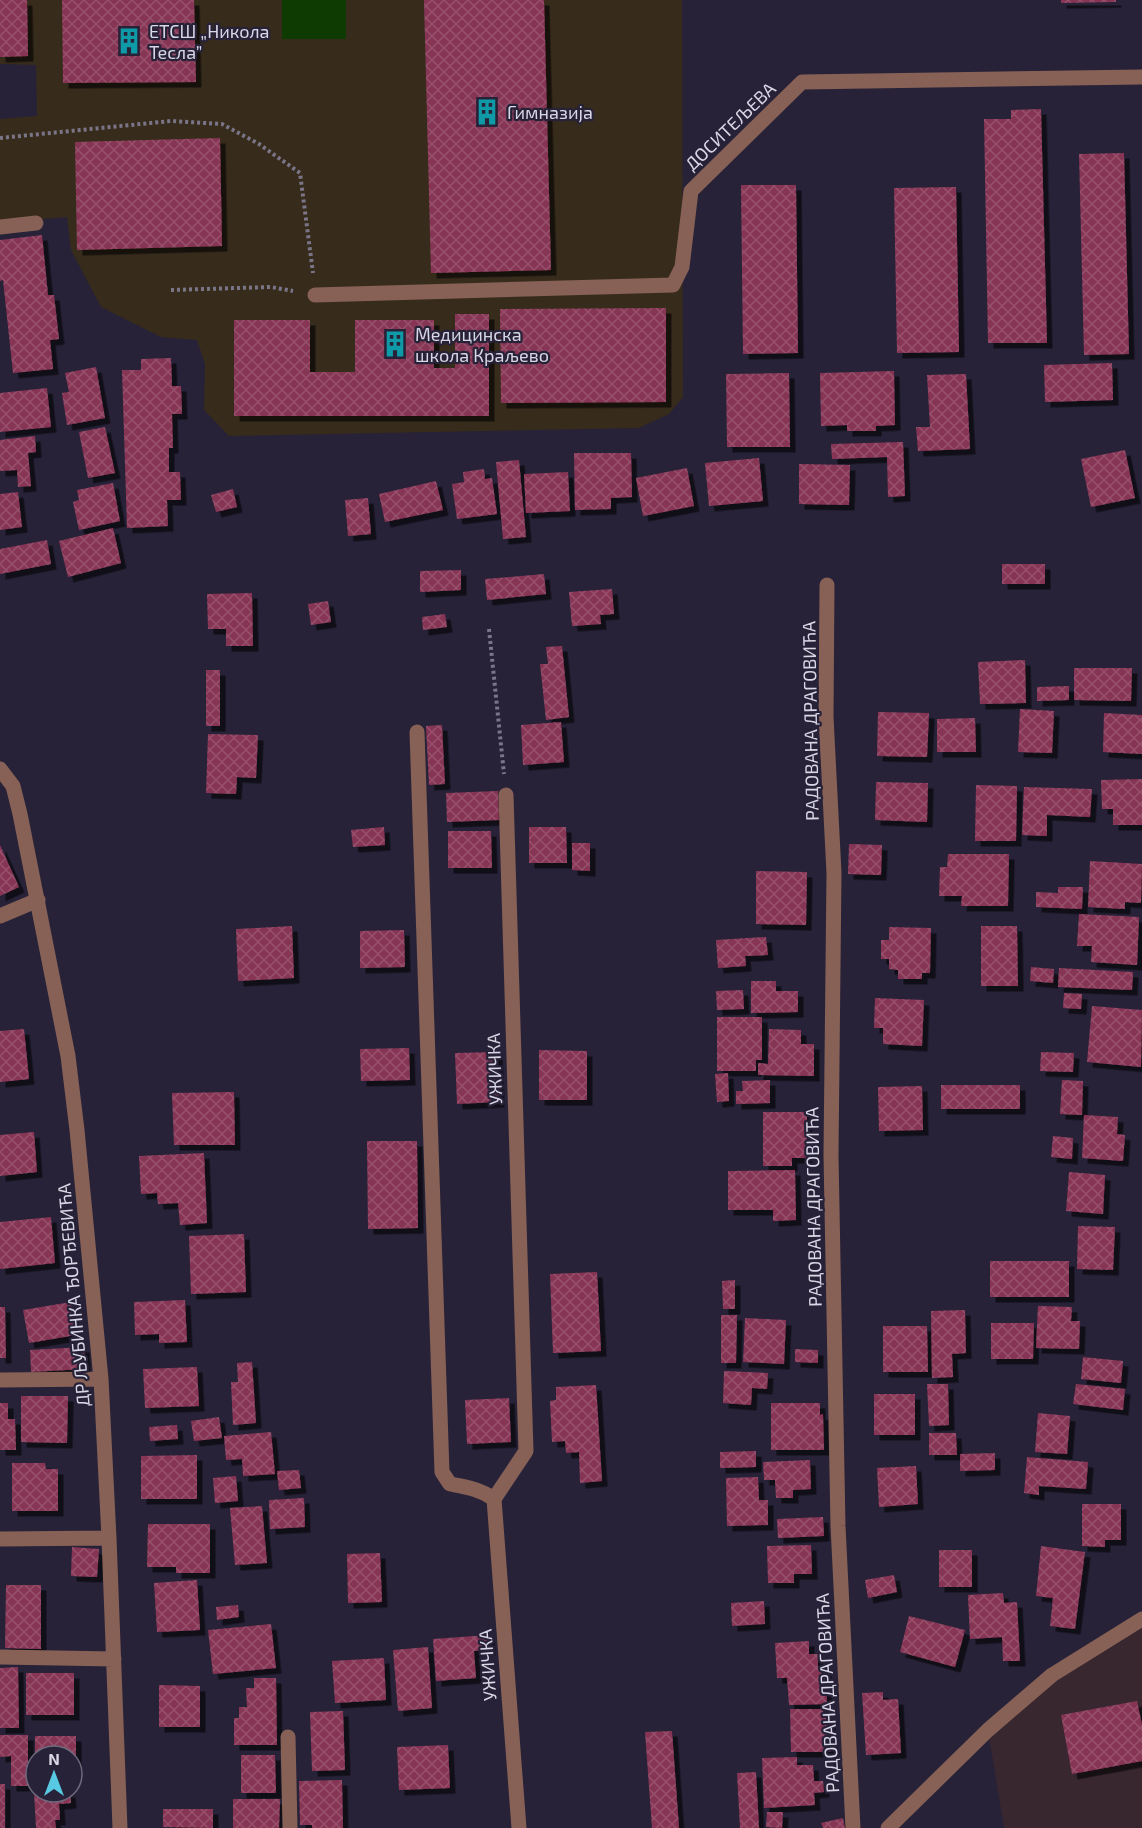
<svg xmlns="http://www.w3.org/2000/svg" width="1142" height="1828" viewBox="0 0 1142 1828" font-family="'Exo 2',sans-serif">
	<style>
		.industrial { fill: #392730 }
		.education { fill: #372b1c }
		.grass { fill: #0e3b01 }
		.building { fill: url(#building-cross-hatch); filter: url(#shadow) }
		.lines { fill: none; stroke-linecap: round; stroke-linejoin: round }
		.path { stroke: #7a7688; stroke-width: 4; stroke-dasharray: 3 3; stroke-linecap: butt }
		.minor { stroke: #876155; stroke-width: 15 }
		.labels { text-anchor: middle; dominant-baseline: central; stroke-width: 4.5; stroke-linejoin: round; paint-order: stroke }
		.poi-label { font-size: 18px; fill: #d9d7e5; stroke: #272238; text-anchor: start }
		.street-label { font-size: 18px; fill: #d9d7e5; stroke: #272238 }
	</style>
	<defs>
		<pattern id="building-cross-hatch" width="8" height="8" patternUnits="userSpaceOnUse" patternTransform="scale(1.5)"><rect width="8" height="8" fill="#873454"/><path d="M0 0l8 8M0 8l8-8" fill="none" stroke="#97516c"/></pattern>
		<filter id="shadow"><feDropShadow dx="5.5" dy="5.5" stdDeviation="0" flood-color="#0009"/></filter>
	</defs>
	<rect width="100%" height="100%" fill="#272238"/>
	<path class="industrial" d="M1142 1619V1828H1004L988 1730Z"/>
	<path class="education" d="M0 0H682L683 397 669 414 639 428 229 436 204 410 205 364 197 340 161 337 101 307 71 250 67 217 0 223V119L37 116 36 65 0 64Z"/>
	<path class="grass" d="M282 0H346V39H282Z"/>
	<path class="building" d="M0 0H27L28 56 0 57Z
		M62 0H194L196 82 63 83Z
		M424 0H544L551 270 431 273Z
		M1061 0H1116V2L1061 3Z
		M1041 109 1047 343H988L984 119H1011V110Z
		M220 138 222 246 77 250 75 142Z
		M1124 153 1129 354 1084 355 1079 154Z
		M741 185H796L798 353 743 354Z
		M956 187 959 352 897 353 894 188Z
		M42 235 48 295H54L59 339 50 340 53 369 13 373 3 280 0 281V240Z
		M666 308V402L501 403 500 309Z
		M455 314H489V416H234V320H310V372H355V320H434V368H455Z
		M171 358 172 386H181L182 414H172L173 448H169V472H180L181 500H167L168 526 127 528 122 370H141V359Z
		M1112 363 1113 400 1045 402 1044 365Z
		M96 367 105 418 67 425 62 393 69 392 65 373Z
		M894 371 895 425 876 426V431H847V425L821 426 820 373Z
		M789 373 790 447H727L726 374Z
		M966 374 970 449 918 451 916 427H930L927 375Z
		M47 388 51 427 0 432V393Z
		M105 427 115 473 88 478 79 432Z
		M35 436 36 452 28 453 31 486 18 487 17 470 0 471V440Z
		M903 442 905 496 888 497 887 457 832 459 831 444Z
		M1125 450 1135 498 1091 507 1081 459Z
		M574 453H631L632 497 611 498V509L575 510Z
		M759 458 763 501 709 506 705 463Z
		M519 460 526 537 503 539 496 462Z
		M799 464 850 465 849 505 799 504Z
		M687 468 694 506 643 516 636 478Z
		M484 469 485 479 492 478 497 514 457 519 452 484 464 482 463 472Z
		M568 472 570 511 526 513 524 474Z
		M436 481 443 510 385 522 379 494Z
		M113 483 120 521 79 530 73 502 79 500 77 490Z
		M233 489 237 507 216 512 211 495Z
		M18 492 22 527 0 530V494Z
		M368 498 371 534 348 536 345 500Z
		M113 528 121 563 68 577 59 541Z
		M47 540 51 564 0 574V549Z
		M1002 564H1045V584H1002Z
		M461 570V590L420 592V571Z
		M544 574 546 594 487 600 485 579Z
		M612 589 614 614 600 615 601 624 572 626 569 592Z
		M252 593 253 646H226V629H208L207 594Z
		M328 601 331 622 311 625 308 604Z
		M445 614 447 627 423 630 422 617Z
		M562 646 569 717 546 720 540 664H548L546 647Z
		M1025 660 1026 703 980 704 978 662Z
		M1074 668H1132L1131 701 1074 700Z
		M206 670H220V726H206Z
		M1069 686V700L1037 701V687Z
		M1020 709 1054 711 1052 753 1018 752Z
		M878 712 929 713 927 757 877 756Z
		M1104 713 1142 715V754L1103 752Z
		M975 718 976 752H937V719Z
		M561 722 564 762 523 765 521 725Z
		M442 725 445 784 429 785 426 726Z
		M208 734 258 735 256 778 237 777 236 794 206 793Z
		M1142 779V825H1113V809H1102L1101 780Z
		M876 782 928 783 927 822 875 820Z
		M976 785 1017 786 1016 841H975Z
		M1024 787 1092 789 1090 817 1047 815V836L1022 835Z
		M498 791 499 820 447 822 446 793Z
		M384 827 385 845 353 847 351 830Z
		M529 827H566L567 863H529Z
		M448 831H491L492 868H448Z
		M572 843H590V871L572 870Z
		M849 844 882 845 881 875 848 874Z
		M0 845 19 887 0 896Z
		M948 854H1009L1008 906H961L962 896H939L940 867H947Z
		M1090 861 1142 864 1141 903 1125 902V909L1088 907Z
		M756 871 807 872 806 925 756 924Z
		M1058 887H1083L1082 909 1036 907V892L1058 893Z
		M1079 914 1139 917 1137 965 1091 962 1092 946H1077Z
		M292 926 294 978 238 981 236 929Z
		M981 926H1017L1018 986H981Z
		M889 927 931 928 930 973H922V979H898V970L889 969V959H881V940H889Z
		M404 930 405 967 360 968V931Z
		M766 937 768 955 745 956 746 966 718 968 716 940Z
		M1031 967 1054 969 1053 983 1030 981Z
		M1059 968 1133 972 1132 990 1058 987Z
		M751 981H776V991H798V1012L751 1013Z
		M743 990 744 1009 717 1010 716 991Z
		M1064 993 1082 994 1081 1009 1063 1008Z
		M875 998 924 1000 922 1046 883 1044V1028H874Z
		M1092 1006 1142 1010 1141 1067 1087 1062Z
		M717 1017H762V1060H756V1071H717Z
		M24 1029 29 1079 0 1082V1031Z
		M769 1029 801 1030V1044H814V1076L758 1075V1063L768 1064Z
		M409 1048 410 1080 361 1081 360 1049Z
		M539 1050 587 1051V1100H539Z
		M497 1052 499 1102 457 1104 455 1053Z
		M1041 1052 1074 1053 1073 1072 1040 1071Z
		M728 1073 729 1101 717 1102 715 1074Z
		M770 1080V1103L736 1104V1091H743L742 1081Z
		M1062 1080 1083 1081 1082 1115 1060 1114Z
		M941 1085H1020V1109H941Z
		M922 1086 923 1130 879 1131 878 1087Z
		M234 1092 235 1145H174L172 1093Z
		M763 1112H807V1158H792V1166H763Z
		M1084 1115 1118 1117 1117 1134 1125 1135 1123 1161 1082 1158Z
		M34 1132 37 1172 0 1176V1135Z
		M1053 1136 1073 1138 1072 1159 1051 1157Z
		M367 1141H417L418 1228 368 1229Z
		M204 1153 207 1223 180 1225 178 1203 158 1204 157 1193 141 1194 139 1156Z
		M795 1170 796 1220 773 1221V1210H728V1171Z
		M1069 1172 1105 1175 1103 1214 1066 1211Z
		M51 1217 55 1263 0 1269V1222Z
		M1078 1226 1115 1227 1113 1270 1077 1269Z
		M244 1234 246 1292 191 1294 189 1236Z
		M990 1261H1069V1297H990Z
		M597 1272 601 1351 553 1353 550 1274Z
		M735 1280V1309H723L722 1281Z
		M185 1300 187 1342 159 1343V1334L135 1335 134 1302Z
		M71 1302 76 1335 29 1343 23 1310Z
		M1038 1306 1072 1307 1071 1321H1080L1079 1349 1036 1348Z
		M0 1307H5L6 1358H0Z
		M965 1310 966 1353 952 1354 953 1377 932 1378 931 1311Z
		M721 1315H737L736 1363H721Z
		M745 1318 786 1320 784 1364 743 1362Z
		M991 1323H1034L1033 1359H991Z
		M883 1326H927L928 1372H883Z
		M84 1347 85 1369 31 1372 30 1350Z
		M795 1349 818 1350V1363L795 1362Z
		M1083 1357 1123 1361 1121 1383 1081 1379Z
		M252 1362 256 1423 233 1425 231 1382H238L237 1363Z
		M197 1367 199 1406 145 1408 143 1369Z
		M724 1371 768 1373 767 1389 752 1388 751 1405 723 1403Z
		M927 1384H948L949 1425 929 1426Z
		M1076 1384 1125 1389 1123 1410 1073 1404Z
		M596 1385 602 1481 580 1483 579 1452 566 1453 565 1441 552 1442 550 1401 556 1400V1387Z
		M874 1394H915V1435H874Z
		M21 1396H68L67 1443 21 1442Z
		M509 1398 511 1442 467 1444 465 1400Z
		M0 1403H8V1419H15L16 1450H0Z
		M771 1403H820V1415L823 1414 824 1450H771Z
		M1038 1413 1070 1416 1067 1454 1035 1452Z
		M219 1417 222 1438 194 1441 191 1421Z
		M177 1425 178 1439 150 1441 149 1427Z
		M271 1432 275 1474 243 1476 242 1459 226 1460 224 1436Z
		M929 1433H956L957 1455H929Z
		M756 1451V1467L720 1468V1452Z
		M995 1453V1470L960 1471V1454Z
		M197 1455V1499H141V1456Z
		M1027 1457 1088 1462 1086 1489 1039 1486V1495L1024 1493Z
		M810 1460 811 1489 793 1490V1498H776L775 1480H764L763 1462Z
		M12 1463H45L46 1469H58V1511H12Z
		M916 1466 918 1504 879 1507 877 1468Z
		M299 1470 301 1488 279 1490 277 1471Z
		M236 1476 238 1501 215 1503 213 1478Z
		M758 1477 759 1500H768V1525L727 1526 726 1478Z
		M304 1498 305 1527 270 1529 269 1500Z
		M1082 1504H1121V1540H1105V1547L1082 1546Z
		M262 1506 267 1563 235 1565 230 1508Z
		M823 1517 824 1536 778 1538 777 1519Z
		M148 1524H210V1573H176V1567H147Z
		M811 1545 812 1574H794V1583H768L767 1546Z
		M1041 1546 1085 1552 1075 1629 1050 1626 1053 1598 1036 1596Z
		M72 1547 99 1549 97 1577 71 1576Z
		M939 1550H972V1587H939Z
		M380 1553 382 1602 348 1603 347 1554Z
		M894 1575 897 1592 868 1598 865 1580Z
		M197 1580 200 1630 157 1632 154 1583Z
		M6 1585H41V1649L5 1648Z
		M1003 1593 1004 1603 1017 1602 1020 1661H1003L1002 1637 970 1639 968 1595Z
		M764 1601 765 1624 732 1626 731 1603Z
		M238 1605 239 1617 217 1620 216 1607Z
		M909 1616 965 1630 955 1667 900 1652Z
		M271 1624 276 1668 213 1674 208 1630Z
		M489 1635 490 1650 474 1651 476 1678 436 1681 433 1639Z
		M809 1641V1654H818V1670H826L827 1704 789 1705 787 1678H777L775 1643Z
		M428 1647 432 1708 398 1711 393 1650Z
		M384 1658 386 1700 335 1703 332 1661Z
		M18 1667 19 1728H0V1668Z
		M26 1673H74V1715H26Z
		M254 1678H276L277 1745H234V1718H239V1707H247L246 1688H254Z
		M159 1685 200 1686V1727H159Z
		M883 1692V1700L898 1699 901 1753 866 1755 862 1693Z
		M1137 1701 1142 1725V1761L1072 1774 1061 1715Z
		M790 1709H823V1717H830L831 1752H791Z
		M343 1711 345 1770 312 1771 310 1712Z
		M672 1731 679 1828H652L645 1732Z
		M0 1735H28V1786H11V1756L0 1757Z
		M35 1736H76V1763H72V1756H35Z
		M448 1745 450 1788 399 1790 397 1747Z
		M241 1755H275L276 1793H241Z
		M797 1757V1765H813L814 1781H823L824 1792 814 1793 815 1805 764 1808 762 1758Z
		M756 1772 759 1828H740L737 1773Z
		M342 1780 343 1828H312V1825H300L299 1781Z
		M0 1784H5V1828H0Z
		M34 1792H70L71 1803 59 1804 60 1820H55L56 1828H36Z
		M233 1799H280L279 1828H233Z
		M163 1809H213V1828L163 1827Z
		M767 1812H783L782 1828 766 1827Z
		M843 1818 845 1828H823L821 1823Z"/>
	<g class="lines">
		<path class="path" d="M0 138 171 121 222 124 259 144 300 173 313 273
			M171 290 271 287 293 291
			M489 629 504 774"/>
		<path class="minor" d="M0 227 36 223
			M315 295 673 285 682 267 691 191 802 82 1142 77
			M827 585 826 717 834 873 831 1155 838 1526 853 1828
			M417 732 442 1472 450 1484C466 1487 480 1489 494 1499
			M0 769 13 786 20 814 68 1056 77 1130 101 1379 109 1538 120 1828
			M506 795 526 1451 494 1499 519 1828
			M0 916 38 900
			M0 1380 101 1379
			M0 1539 109 1538
			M0 1657 114 1659
			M288 1737 290 1828
			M888 1828 988 1730 1052 1675 1142 1619"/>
	</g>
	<defs>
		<g id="building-bare" transform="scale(2.07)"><path d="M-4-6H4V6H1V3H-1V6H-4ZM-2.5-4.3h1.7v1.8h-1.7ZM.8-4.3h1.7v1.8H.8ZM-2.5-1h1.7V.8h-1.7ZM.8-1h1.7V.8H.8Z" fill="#0f9aa8" stroke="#272238" stroke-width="2.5" paint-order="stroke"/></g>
	</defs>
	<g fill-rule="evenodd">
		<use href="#building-bare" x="129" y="41"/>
		<use href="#building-bare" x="487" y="112"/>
		<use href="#building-bare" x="395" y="344"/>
	</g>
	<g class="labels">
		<g class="poi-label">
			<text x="149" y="31">ЕТСШ „Никола<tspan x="149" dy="21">Тесла”</tspan></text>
			<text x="507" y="112">Гимназија</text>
			<text x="415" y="334">Медицинска<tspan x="415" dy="21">школа Краљево</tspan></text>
		</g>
		<g class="street-label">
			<text transform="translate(730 126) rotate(-44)">ДОСИТЕЉЕВА</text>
			<text transform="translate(810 721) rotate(-91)">РАДОВАНА ДРАГОВИЋА</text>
			<text transform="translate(494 1069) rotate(-92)">УЖИЧКА</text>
			<text transform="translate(813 1207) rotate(-91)">РАДОВАНА ДРАГОВИЋА</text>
			<text transform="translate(73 1295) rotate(-95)">ДР ЉУБИНКА ЂОРЂЕВИЋА</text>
			<text transform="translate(487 1665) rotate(-94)">УЖИЧКА</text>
			<text transform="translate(827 1693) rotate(-93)">РАДОВАНА ДРАГОВИЋА</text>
		</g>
	</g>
	<g transform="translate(54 1774)"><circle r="28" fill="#272238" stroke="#6e6a7d" stroke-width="1.5"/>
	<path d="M0-4.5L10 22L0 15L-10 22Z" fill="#58c9e3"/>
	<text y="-9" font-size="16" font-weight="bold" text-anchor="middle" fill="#d9d7e5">N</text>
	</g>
</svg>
